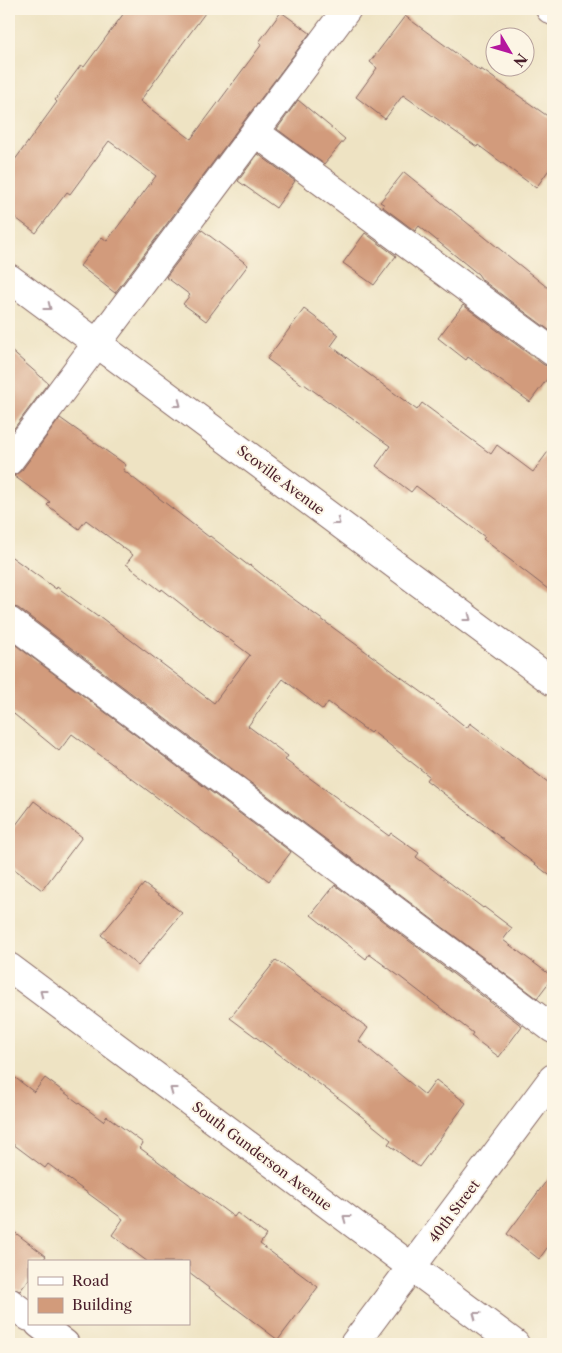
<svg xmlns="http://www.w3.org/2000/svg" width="562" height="1353" viewBox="0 0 562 1353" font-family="'Libre Caslon Text',serif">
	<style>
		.building { fill: #d29b7b }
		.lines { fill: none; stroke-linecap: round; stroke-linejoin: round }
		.minor-casing { stroke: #836460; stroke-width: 30 }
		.minor { stroke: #fff; stroke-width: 28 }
		.oneway { stroke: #ae9aa0 }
		.labels { text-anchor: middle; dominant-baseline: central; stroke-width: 4; stroke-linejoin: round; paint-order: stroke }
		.street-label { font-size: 14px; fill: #4a1f2b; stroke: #fcf5e5 }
	</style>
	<rect width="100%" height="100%" fill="#fcf5e5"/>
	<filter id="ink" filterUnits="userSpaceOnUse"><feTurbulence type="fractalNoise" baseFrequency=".02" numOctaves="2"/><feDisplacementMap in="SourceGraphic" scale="10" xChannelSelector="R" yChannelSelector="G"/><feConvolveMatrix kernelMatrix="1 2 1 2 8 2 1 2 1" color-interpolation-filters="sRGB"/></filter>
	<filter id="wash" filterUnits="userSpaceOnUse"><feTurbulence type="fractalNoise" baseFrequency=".0096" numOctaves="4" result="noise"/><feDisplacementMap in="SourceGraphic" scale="20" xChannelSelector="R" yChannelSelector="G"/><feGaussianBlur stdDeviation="1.12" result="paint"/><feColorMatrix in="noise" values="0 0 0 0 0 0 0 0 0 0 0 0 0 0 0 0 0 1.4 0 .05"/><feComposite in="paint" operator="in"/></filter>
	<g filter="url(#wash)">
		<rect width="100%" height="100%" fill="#eee3c3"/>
		<g id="blocks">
			<path class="building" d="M127 9H208L140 101 191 139 262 44 259 42 281 12 310 33 115 293 80 266 102 237 107 241 156 176 109 141 70 194 67 192 36 233 9 213V168L57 102 55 100 81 65 84 67Z
				M405 16 480 71 481 69 553 120V164L536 188 478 145 477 147 403 95 385 119 356 97 377 68 370 62Z
				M298 100 345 139 324 164 277 129Z
				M258 154 295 181 276 208 238 181Z
				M404 172 553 292V333L482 280 478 274 419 226 415 231 383 207 385 205 380 202Z
				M202 230 248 265 206 321 183 304 190 295 166 277Z
				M365 233 396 256 374 285 343 263Z
				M463 305 544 365 553 367V371L530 402 468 357 466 360 438 338Z
				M304 309 339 335 331 346 417 410 422 403 491 454 497 445 533 472 553 445V593L483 539 485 537 416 486 411 492 376 466 390 446 304 384 303 385 267 359Z
				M9 349 48 383 9 435Z
				M60 418 126 465 123 470 209 537 210 536 249 566 250 565 284 592 427 696 467 728 470 723 553 786V878L426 780 429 776 372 731 370 733 328 702 323 710 283 679 248 726 288 756 285 760 389 836 391 833 419 853 416 857 483 908 484 907 512 928 503 940 553 977 537 998 18 608 9 606V555L56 589 57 587 98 617 99 616 214 703 250 655 201 618 200 619 162 589 161 591 126 564 133 555 86 520 79 529 47 505 50 502 14 476 22 470Z
				M9 640 291 852 269 881 72 734 59 751 9 710Z
				M34 801 82 837 42 890 9 865V834Z
				M144 884 182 913 138 966 101 935Z
				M335 885 522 1026 499 1057 471 1036 473 1033 399 976 369 954 366 959 311 915Z
				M276 960 368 1028 359 1041 425 1095 436 1080 466 1103 419 1167 388 1144 391 1140 345 1103 230 1018Z
				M9 1073 34 1092 45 1078 103 1121 107 1116 143 1143 140 1148 234 1217 237 1213 266 1235 260 1244 318 1287 278 1340 189 1273V1262H148L112 1235 123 1219 48 1164 45 1168 9 1141Z
				M553 1172V1240L539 1259 507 1234Z
				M9 1228 46 1256 42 1262H29V1279L20 1291 9 1287Z"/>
		</g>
	</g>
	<g filter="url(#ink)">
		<use href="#blocks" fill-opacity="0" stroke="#836460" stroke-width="1"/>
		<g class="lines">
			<g class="minor-casing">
				<path id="minor" d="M550 9 553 11
					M255 132 553 352
					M9 278 553 682
					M9 461 347 9
					M9 621 553 1029
					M9 967 515 1344
					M9 1302 29 1317
					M39 1324 65 1344
					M354 1344 553 1078"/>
			</g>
			<use href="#minor" class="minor"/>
		</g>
		<defs><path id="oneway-chevron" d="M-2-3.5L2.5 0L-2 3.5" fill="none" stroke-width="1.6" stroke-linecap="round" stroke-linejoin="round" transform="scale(1.25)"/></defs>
		<g class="oneway">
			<use href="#oneway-chevron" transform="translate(48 307) rotate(37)"/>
			<use href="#oneway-chevron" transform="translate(178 404) rotate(37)"/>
			<use href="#oneway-chevron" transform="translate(337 522) rotate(37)"/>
			<use href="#oneway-chevron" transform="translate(468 618) rotate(37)"/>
			<use href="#oneway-chevron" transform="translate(43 993) rotate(-143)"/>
			<use href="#oneway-chevron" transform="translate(173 1090) rotate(-143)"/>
			<use href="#oneway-chevron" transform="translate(346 1218) rotate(-143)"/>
			<use href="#oneway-chevron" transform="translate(476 1315) rotate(-143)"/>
		</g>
	</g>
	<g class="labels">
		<g class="street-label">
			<text transform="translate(281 480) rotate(37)">Scoville Avenue</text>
			<text transform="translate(262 1156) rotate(37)">South Gunderson Avenue</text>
			<text transform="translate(454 1211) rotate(-53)">40th Street</text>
		</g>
	</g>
	<rect width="562" height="1353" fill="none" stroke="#fcf5e5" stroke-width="30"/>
	<rect x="28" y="1260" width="162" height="65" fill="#fcf5e5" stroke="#b59f9b"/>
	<rect x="38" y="1277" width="25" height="8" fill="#ffffff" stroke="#b59f9b"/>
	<text x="72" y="1286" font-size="15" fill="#4a1f2b">Road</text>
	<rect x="38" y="1298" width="25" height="15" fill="#d29b7b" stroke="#b59f9b"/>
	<text x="72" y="1310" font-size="15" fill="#4a1f2b">Building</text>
	<g transform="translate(510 52) rotate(128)"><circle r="24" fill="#fcf5e5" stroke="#b59f9b"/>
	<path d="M0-4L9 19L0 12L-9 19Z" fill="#b5179e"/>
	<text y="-8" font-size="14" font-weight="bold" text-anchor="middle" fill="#4a1f2b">N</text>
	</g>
</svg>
